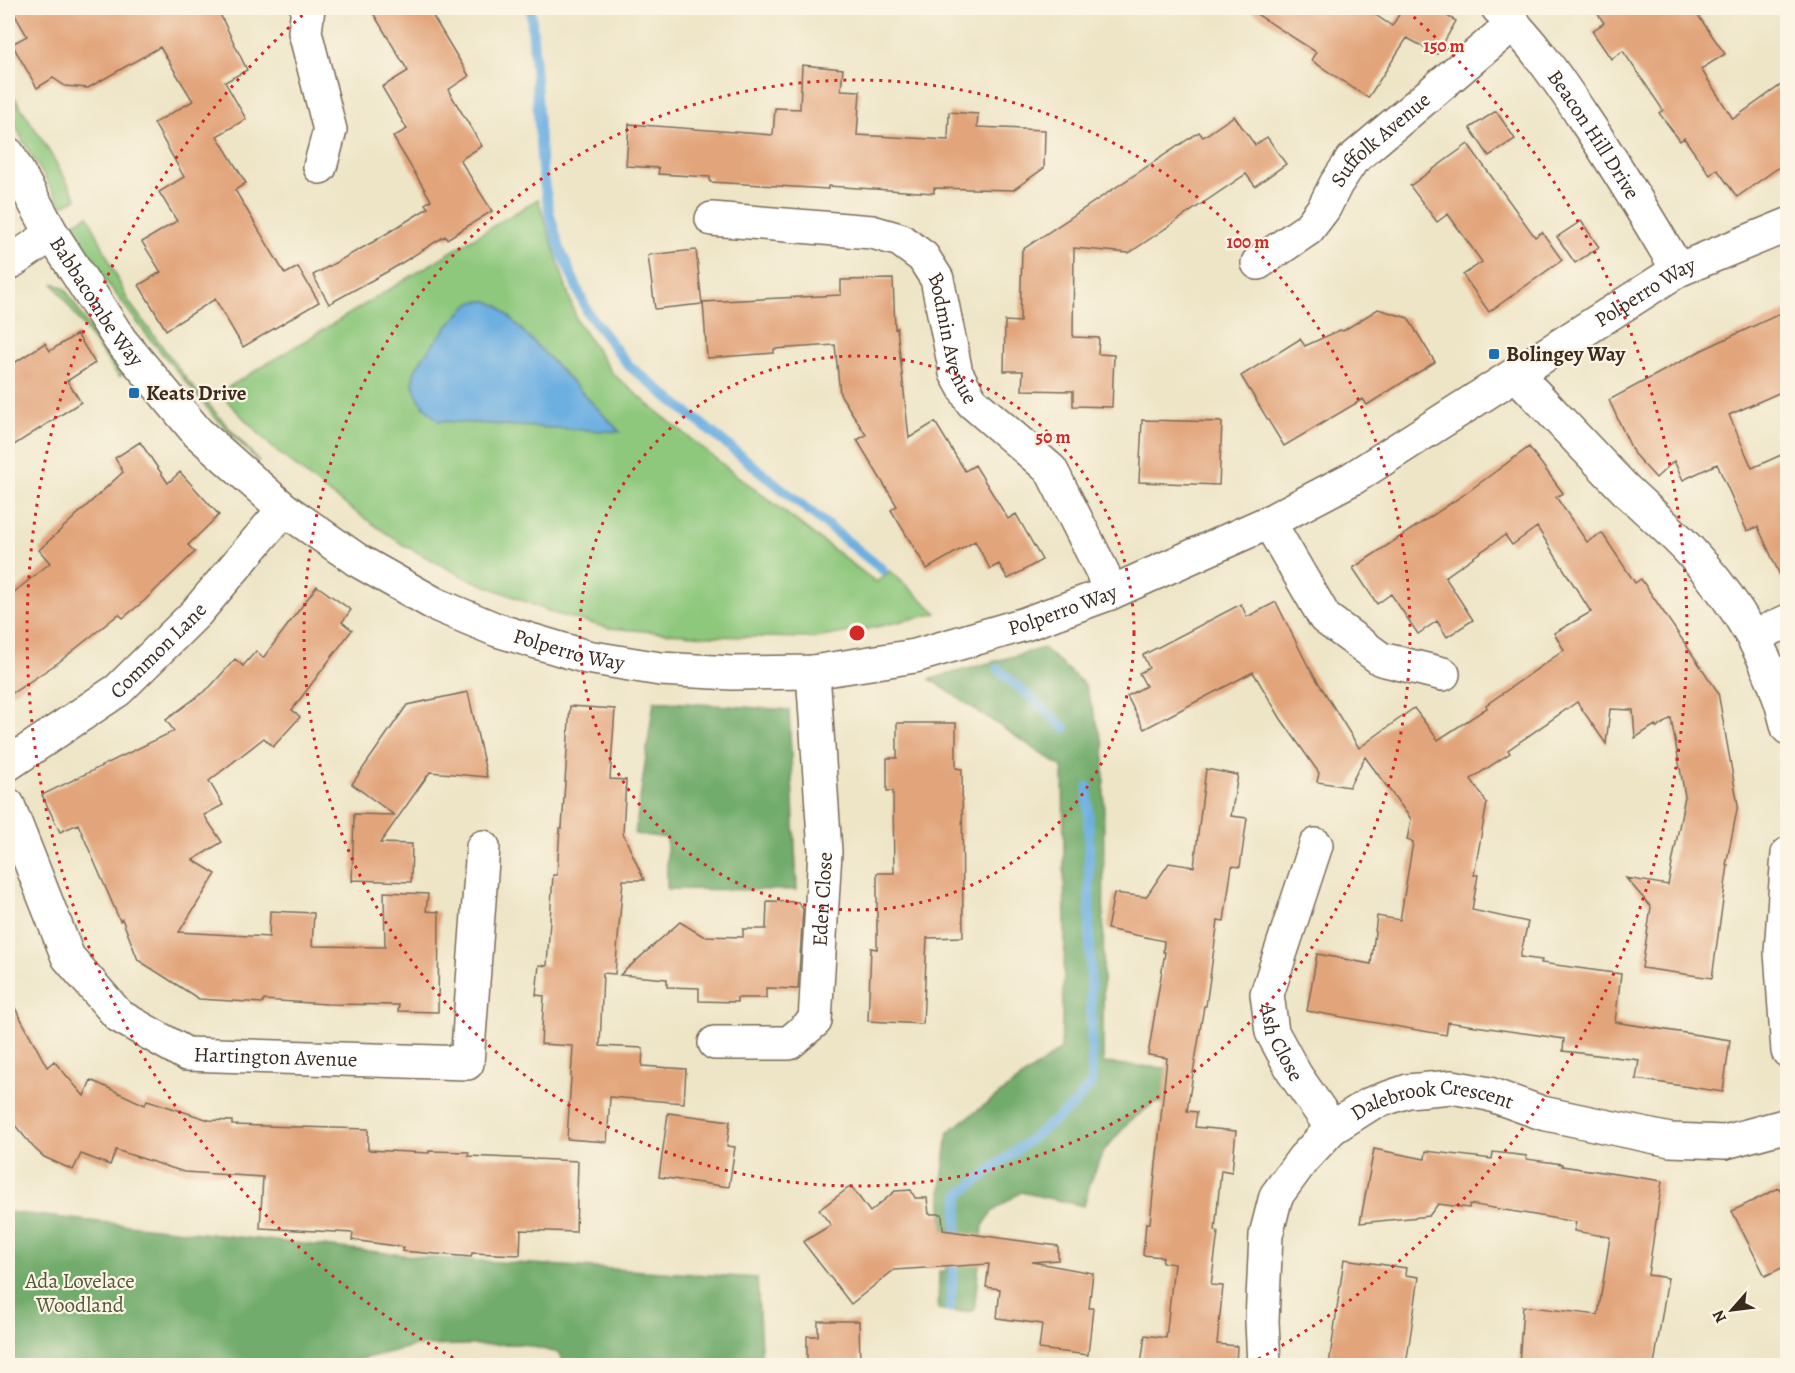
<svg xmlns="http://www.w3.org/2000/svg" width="1795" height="1373" viewBox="0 0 1795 1373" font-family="Alegreya,serif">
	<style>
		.green { fill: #8ec87d; stroke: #64794e; stroke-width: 1.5 }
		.forest { fill: #72ac6c; stroke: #566b45; stroke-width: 1.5 }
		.water { fill: #6cafe1; stroke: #546c80; stroke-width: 1.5 }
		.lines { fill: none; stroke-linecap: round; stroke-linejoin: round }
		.stream { stroke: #6cafe1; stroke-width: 10 }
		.building { fill: #e2a47a }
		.minor-casing { stroke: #7a6b59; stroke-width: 36 }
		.minor { stroke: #fff; stroke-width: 33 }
		.ring { fill: none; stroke: #d62828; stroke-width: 3; stroke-dasharray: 3 6 }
		.poi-dot { fill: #1f6fb2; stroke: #fcf5e5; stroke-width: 2 }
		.labels { text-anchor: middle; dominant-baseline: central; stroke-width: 4.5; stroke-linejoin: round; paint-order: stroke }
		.street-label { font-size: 21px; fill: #3b2a1e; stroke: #fcf5e5 }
		.poi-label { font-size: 21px; font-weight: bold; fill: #3b2a1e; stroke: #fcf5e5; text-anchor: start }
		.park-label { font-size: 21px; fill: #54593a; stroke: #fcf5e5 }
		.centre { fill: #d62828; stroke: #fcf5e5; stroke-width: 3 }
		.ring-label { font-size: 18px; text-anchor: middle; font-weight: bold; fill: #d62828; stroke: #fcf5e5; stroke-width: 4.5; stroke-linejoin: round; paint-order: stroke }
	</style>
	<rect width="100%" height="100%" fill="#fcf5e5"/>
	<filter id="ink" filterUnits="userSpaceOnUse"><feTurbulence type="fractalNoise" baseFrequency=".0167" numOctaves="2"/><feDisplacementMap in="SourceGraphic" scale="12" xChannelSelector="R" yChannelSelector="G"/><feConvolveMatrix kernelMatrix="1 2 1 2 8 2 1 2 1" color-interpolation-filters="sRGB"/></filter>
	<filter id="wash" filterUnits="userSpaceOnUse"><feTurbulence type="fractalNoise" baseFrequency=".008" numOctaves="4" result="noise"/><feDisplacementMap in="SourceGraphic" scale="24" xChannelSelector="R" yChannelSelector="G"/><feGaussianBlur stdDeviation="1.35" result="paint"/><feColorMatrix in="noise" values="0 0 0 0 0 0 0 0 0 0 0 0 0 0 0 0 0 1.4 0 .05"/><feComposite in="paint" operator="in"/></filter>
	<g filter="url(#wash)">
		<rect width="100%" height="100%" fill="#eee5c7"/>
		<path class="green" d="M8 88 43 141 77 199 62 206 24 143 8 109Z
			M538 199 577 321 612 373 655 410 731 471 876 582 890 571 937 613 867 629 815 638 706 636 609 628 556 614 462 576 402 544 326 491 273 448 219 393Z
			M88 215 128 301 188 381 259 462 213 415 147 335 106 281 72 225Z
			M53 283 65 289 97 340 123 374 119 377Z"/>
		<path class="forest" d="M1043 648 1085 685 1104 745 1103 1063 1188 1070 1185 1101 1154 1103 1129 1122 1103 1152 1090 1183 1084 1206 1021 1192 992 1212 983 1226 974 1311 957 1312 938 1309 939 1271H946L941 1189 948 1132 1061 1049 1065 940 1063 768 930 679Z
			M654 701 789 710 797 890 667 889V838L635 834Z
			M8 1212 433 1258 757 1278 762 1365H564L559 1353 521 1344 415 1346 357 1360 349 1366 8 1365Z"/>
		<path class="water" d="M488 301 499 306 620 432 439 421C426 410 409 393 414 374 417 361 462 306 474 302 478 301 484 301 488 301Z"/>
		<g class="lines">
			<path class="stream" d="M531 8 542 171 550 216 560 249 588 313 628 365 883 570
				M998 669 1065 728
				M950 1308 959 1195 1073 1106 1092 1083 1088 787"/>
		</g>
		<g id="blocks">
			<path class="building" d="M11 8H217L247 70 225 82 246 119 217 136 246 183 235 190 285 274 298 267 319 302 243 347 215 299 166 330 139 285 161 272 142 242 177 221 159 192 184 177 154 123 193 101 160 47 88 88 65 86 53 78 37 88 12 44 27 36Z
				M370 8H428L469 76 448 90 482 146 460 160 492 211 447 239 445 236 392 269 329 304 313 275 373 242 428 208 425 204 431 200 393 137 407 129 382 87 408 71Z
				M1247 8H1365L1392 26 1403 8H1433L1456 21 1437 54 1407 38 1368 98 1311 60 1316 52Z
				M1594 8H1693L1725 54 1701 69 1733 119 1788 80V161L1737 197 1717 169 1710 175 1684 138 1680 141 1659 113 1663 110 1623 51 1611 59 1592 31 1604 23Z
				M802 65 843 69 841 90 860 91 857 135 948 140 949 112 978 114 977 127 1045 130 1044 168 1013 190 934 188V193L828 186V189L710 182V177L658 174 659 168 626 166 629 124 773 135 775 108 800 109Z
				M1496 111 1515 139 1489 156 1470 128Z
				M1234 116 1255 145 1267 137 1286 164 1255 186 1246 174 1129 253 1074 248 1073 337 1099 338 1098 354 1114 355 1112 407 1073 406V391L1022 390 1023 371H1004L1005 321 1020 322 1022 250 1199 132 1203 137Z
				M1468 144 1535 237 1542 232 1562 260 1489 312 1463 275 1482 262 1448 214 1437 222 1410 186Z
				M1581 221 1599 247 1575 263 1557 237Z
				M696 250 702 304 655 309 648 255Z
				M893 279 895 329 897 328 909 438 935 422 965 471 975 465 1008 519 1016 514 1042 560 1008 579 999 564 990 569 975 541 927 569 891 510 897 506 857 440 866 435 840 394 835 345 774 349V353L707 358 703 302 841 295V280Z
				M1378 309 1408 318 1435 362 1367 405 1363 399 1284 446 1241 376 1300 339 1305 346 1340 330 1343 331Z
				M1788 310V389L1729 415 1752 468 1788 452V593L1758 527 1747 531 1717 464 1683 480 1674 461 1656 478 1634 454 1609 400 1702 350Z
				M77 334 95 363 67 381 81 402 8 449V367L45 343 50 351Z
				M1142 420 1222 422 1219 485 1139 482Z
				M140 442 168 483 180 472 219 515 188 545 195 552 144 601 123 618 119 614 59 662 8 696V597L50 563 39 550 123 472 115 458Z
				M1529 447 1563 493 1556 497 1587 542 1602 533 1635 583 1641 579 1718 692 1738 805 1726 865H1728L1712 978 1642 968 1651 907 1626 878 1668 885 1685 796 1671 718 1657 728 1655 725 1635 738 1633 710 1610 709 1606 744 1577 702 1508 750 1510 753 1471 779 1487 803 1474 875H1478L1472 910 1528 922 1520 957 1542 960 1541 963 1621 974 1615 1022 1730 1040 1723 1092 1636 1079 1639 1060 1563 1051 1564 1039 1448 1022 1446 1035 1307 1011 1317 954 1371 964 1377 916 1400 920 1413 842 1407 840 1411 819 1365 757 1349 787 1317 782 1319 773 1281 719 1253 672 1144 729 1127 696 1146 686 1139 673 1149 668 1143 655 1241 604 1247 617 1276 602 1308 666 1359 748 1414 708 1438 740 1487 708 1486 705 1564 650 1554 633 1591 612 1537 527 1512 545 1505 535 1445 577 1473 620 1447 637 1437 621 1418 634 1391 594 1377 604 1353 568 1462 496Z
				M317 586 351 610 342 622 352 630 292 710 300 717 273 747 264 738 209 781 223 805 204 815 222 842 193 860 216 874 179 932 269 937 270 911 314 913 312 946 385 947 384 892 428 894 426 911 439 912 438 1012 398 1011 399 1005 327 1004 263 1000V1003L199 999 138 960 122 919 120 921 78 824 60 832 42 795 174 731 166 720 210 687 235 659 243 666 256 651 263 658Z
				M468 692 487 777 430 772 380 843 412 844 411 882 353 880 352 882 354 814 394 815 352 784 407 705Z
				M570 706 615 709 610 779 626 780 623 833 644 880H623L615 974 603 973 600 1046 643 1048 642 1066 686 1069 684 1103 610 1097 607 1142 567 1139 573 1046 541 1044 544 996 536 995 539 965 547 966 553 875H557L560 828H562Z
				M897 723H956V768L962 769 963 937 927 938 923 1024 868 1021 871 948 877 949V873H894L893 791H887V758H897Z
				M1206 769 1238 775 1231 816 1247 818 1240 867 1232 866 1224 921 1218 920 1206 1006H1204L1187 1111 1197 1112 1195 1127 1236 1131 1232 1172 1221 1170 1215 1231 1218 1232 1211 1285 1223 1286 1217 1344 1237 1346 1236 1365H1141L1145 1335 1166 1338 1174 1264 1162 1262 1163 1257 1143 1255 1146 1223H1150L1167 1058 1148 1055 1165 952H1163L1164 941 1107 929 1114 893 1146 897 1169 863 1194 867Z
				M767 901 798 902 803 909 798 989 766 988V998H737V1002L699 1001V988L667 987V979L620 975 680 922 703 936 743 937V929H766Z
				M8 995 47 1067 54 1061 84 1096 91 1080 145 1105 147 1100 209 1120 232 1121V1125L368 1129V1150L429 1153V1151L469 1152 468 1156 578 1161 576 1232 521 1230 520 1255 472 1253 471 1257 402 1251 403 1247 352 1240 353 1233 260 1228 263 1177 184 1172 116 1150 110 1165 81 1154 73 1170 44 1157 34 1148 8 1117Z
				M668 1113 730 1121 727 1146 735 1147 729 1187 659 1177Z
				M1374 1149 1425 1159 1426 1151 1492 1159 1493 1152 1527 1156 1526 1159 1562 1164V1166L1662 1181 1648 1275 1668 1278 1654 1365H1519L1523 1306 1598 1315 1610 1237 1574 1231 1576 1222 1470 1204 1469 1208 1438 1204 1429 1216 1360 1223Z
				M851 1186 870 1212 895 1191 911 1190 915 1198H927L929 1214H942L943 1230 1058 1246V1260L1032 1262 1093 1273 1089 1308H1093L1088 1355 1039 1349 1042 1324 997 1318 1000 1289 986 1287 989 1264 894 1270 851 1304 803 1242 831 1225 819 1210Z
				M1779 1188 1788 1206V1265L1765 1276 1732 1211Z
				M1344 1259 1406 1268 1405 1275 1419 1277 1406 1365H1329Z
				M818 1321H859L860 1365H807V1336H818Z"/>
		</g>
	</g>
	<g filter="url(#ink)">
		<use href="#blocks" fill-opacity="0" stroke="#7a6b59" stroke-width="1.5"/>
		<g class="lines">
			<g class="minor-casing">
				<g id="minor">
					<path d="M308 8 305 32 330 130 320 167"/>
					<path id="s1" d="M1498 8C1531 40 1558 79 1583 117 1617 167 1648 219 1678 270"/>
					<path id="s2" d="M8 154 52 234 120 340 197 432 284 509 357 560 435 604 497 630 587 657 660 669 732 673 813 672 915 656 1025 624 1110 593 1269 522 1353 478 1678 270 1788 225"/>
					<path id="s3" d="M712 219 872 232 900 240 923 257 937 279 956 373 972 402 1051 470 1102 571 1110 593"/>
					<path id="s4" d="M1258 263 1308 229 1324 208 1336 184 1352 160 1514 23"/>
					<path d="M8 264 52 234"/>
					<path d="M1516 374C1553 413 1589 452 1626 490 1647 510 1669 529 1689 550 1735 600 1773 661 1788 728"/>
					<path d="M1269 522 1325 618 1381 659 1443 674"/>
					<path d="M1753 637 1788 621"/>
					<path id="s5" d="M8 764 118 690 196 613 284 509"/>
					<path id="s6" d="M8 805 68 957 119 1016 186 1054 467 1063 483 847"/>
					<path id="s7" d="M1316 845 1267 994 1272 1032 1296 1076 1332 1128"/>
					<path d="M1788 854 1781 952 1788 1051"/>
					<path id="s8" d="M715 1043H789L815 1021 825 852 813 672"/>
					<path id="s9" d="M1264 1366 1262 1321 1266 1235 1276 1196 1303 1159 1332 1128 1370 1104 1408 1091 1452 1087 1489 1094 1542 1113 1670 1140 1725 1142 1788 1125"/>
				</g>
			</g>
			<use href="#minor" class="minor"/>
		</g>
	</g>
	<g class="ring">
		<circle cx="857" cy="633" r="277"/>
		<circle cx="857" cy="633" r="553"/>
		<path d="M461 1362A830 830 0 0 1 307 11M1407 11A830 830 0 0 1 1253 1362"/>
	</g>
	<g class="poi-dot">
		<rect x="1488" y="348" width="12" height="12" rx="3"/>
		<rect x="128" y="387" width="12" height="12" rx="3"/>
	</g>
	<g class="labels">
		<g class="street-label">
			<text stroke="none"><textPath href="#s1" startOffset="159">Beacon Hill Drive</textPath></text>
			<text stroke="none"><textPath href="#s4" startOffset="177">Suffolk Avenue</textPath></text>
			<text stroke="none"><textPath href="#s2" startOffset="1944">Polperro Way</textPath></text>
			<text stroke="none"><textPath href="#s2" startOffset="172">Babbacombe Way</textPath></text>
			<text stroke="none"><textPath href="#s3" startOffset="306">Bodmin Avenue</textPath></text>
			<text stroke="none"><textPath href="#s2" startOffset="1278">Polperro Way</textPath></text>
			<text stroke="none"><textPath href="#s5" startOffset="189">Common Lane</textPath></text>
			<text stroke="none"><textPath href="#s2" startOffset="774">Polperro Way</textPath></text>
			<text stroke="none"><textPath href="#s8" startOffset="230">Eden Close</textPath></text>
			<text stroke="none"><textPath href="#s7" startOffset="208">Ash Close</textPath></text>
			<text stroke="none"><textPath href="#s6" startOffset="408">Hartington Avenue</textPath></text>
			<text stroke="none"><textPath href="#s9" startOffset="368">Dalebrook Crescent</textPath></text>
		</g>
		<g class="poi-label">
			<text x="1506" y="354">Bolingey Way</text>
			<text x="146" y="393">Keats Drive</text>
		</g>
		<g class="park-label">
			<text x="80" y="1281">Ada Lovelace<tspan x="80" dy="24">Woodland</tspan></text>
		</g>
	</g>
	<circle cx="857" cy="633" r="9" class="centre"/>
	<g class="ring-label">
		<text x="1444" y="52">150 m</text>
		<text x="1248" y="248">100 m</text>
		<text x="1053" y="443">50 m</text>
	</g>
	<rect width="1795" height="1373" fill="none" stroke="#fcf5e5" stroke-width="30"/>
	<g transform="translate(1732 1310) rotate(242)" stroke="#fcf5e5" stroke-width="4.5" paint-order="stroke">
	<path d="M0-4.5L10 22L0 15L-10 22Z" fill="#3b2a1e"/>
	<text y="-9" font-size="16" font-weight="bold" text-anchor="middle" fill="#3b2a1e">N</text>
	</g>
</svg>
